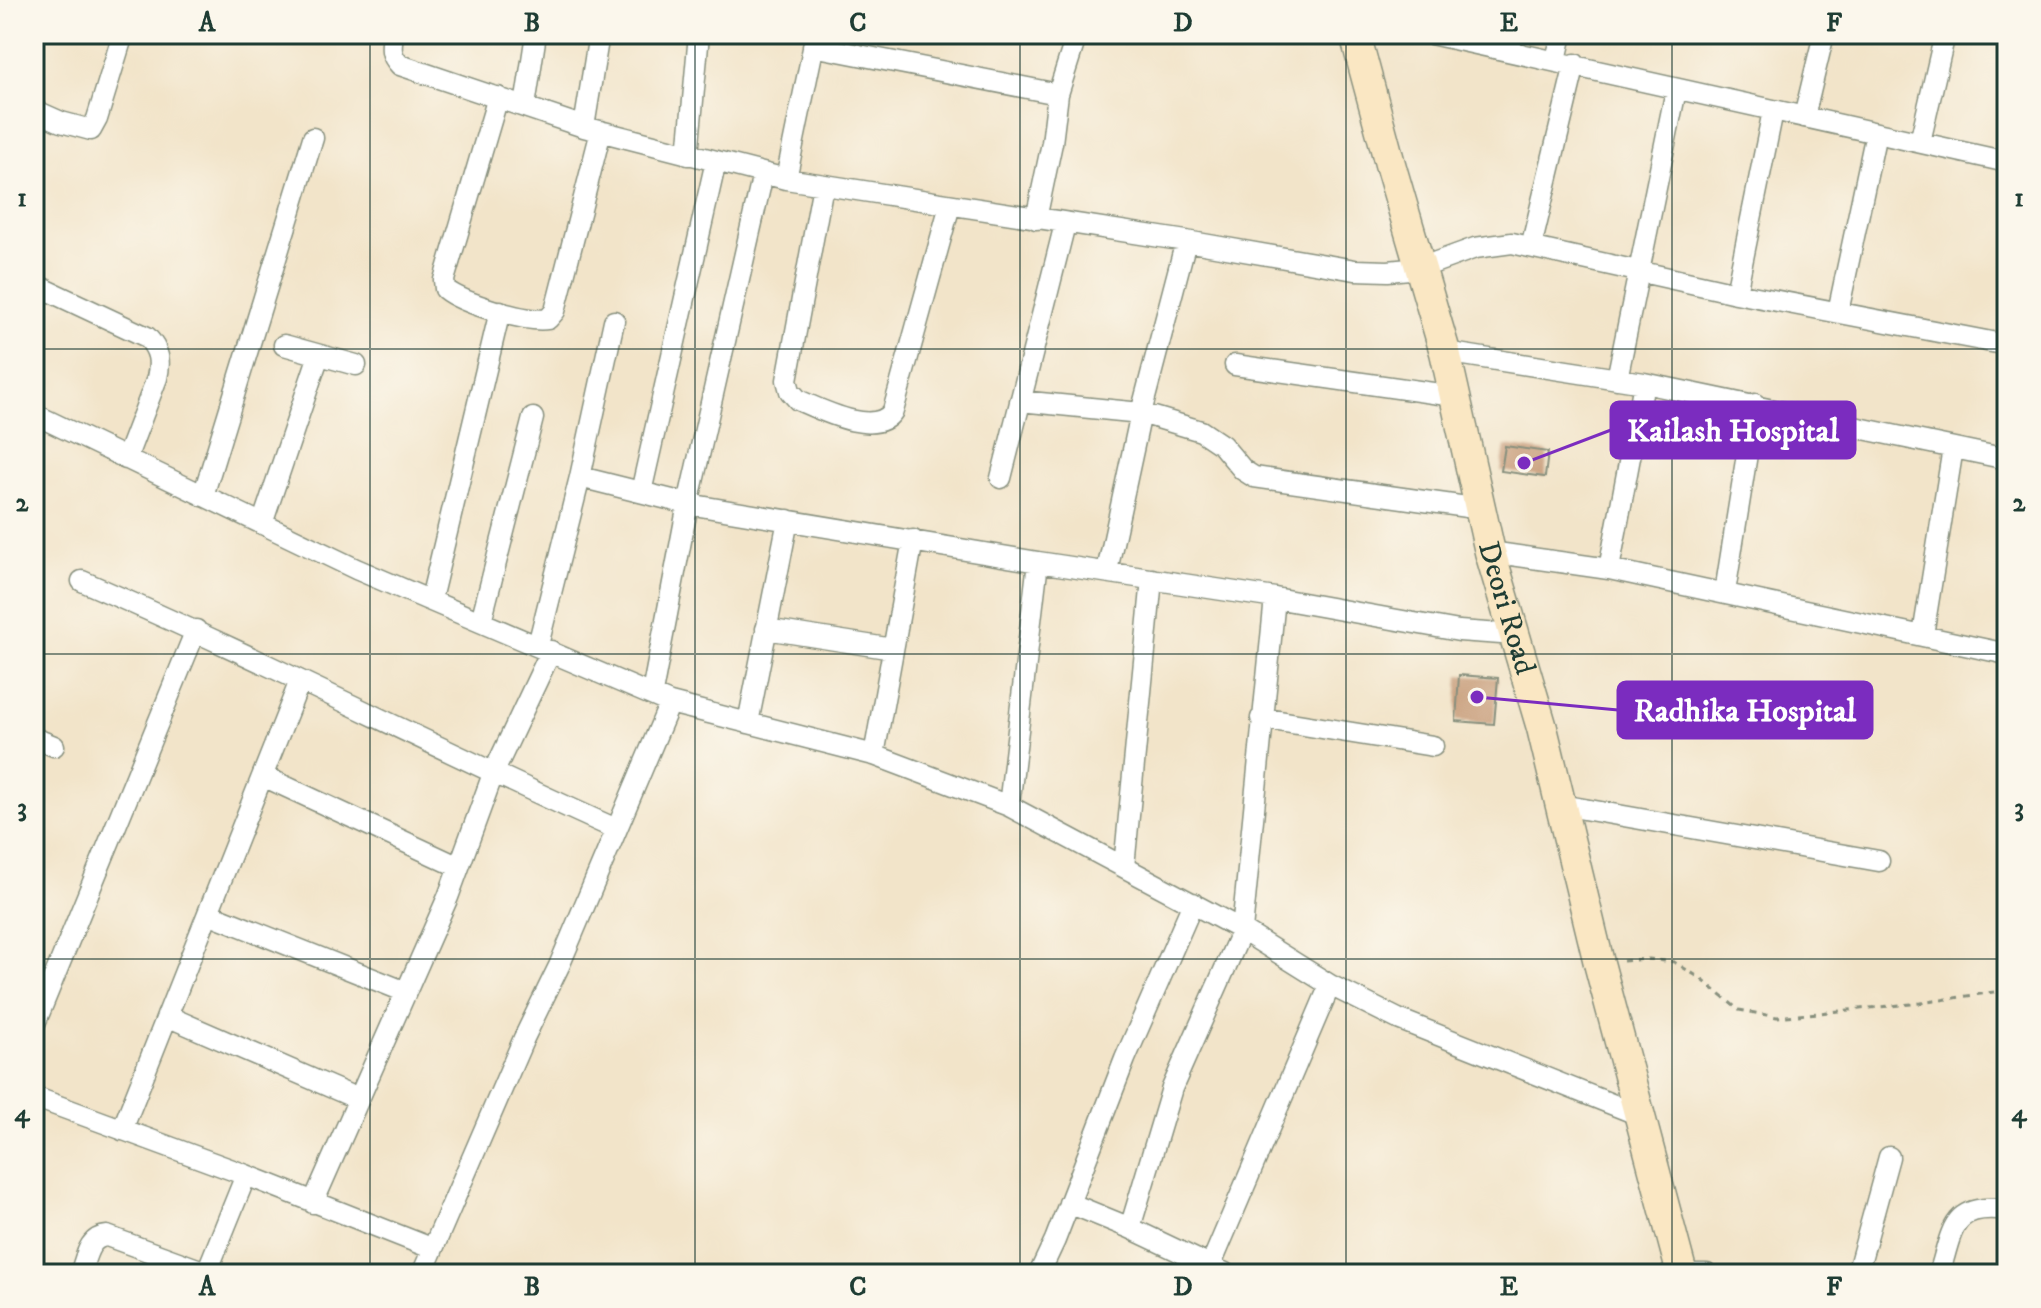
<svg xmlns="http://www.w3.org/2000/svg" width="2041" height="1308" viewBox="0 0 2041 1308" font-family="'IM FELL DW Pica',serif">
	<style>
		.building { fill: #c79c79 }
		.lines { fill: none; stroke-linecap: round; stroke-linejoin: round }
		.street-casing { stroke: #88907e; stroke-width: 23 }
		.secondary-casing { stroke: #88907e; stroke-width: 33 }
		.path { stroke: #88907e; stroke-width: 3; stroke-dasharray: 6 6; stroke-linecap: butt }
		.street { stroke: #fff; stroke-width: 20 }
		.secondary { stroke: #fae7c3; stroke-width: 30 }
		.grid { fill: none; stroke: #1f3d34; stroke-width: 2; stroke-opacity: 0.55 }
		.labels { text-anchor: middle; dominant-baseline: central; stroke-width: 6; stroke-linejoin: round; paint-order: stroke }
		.street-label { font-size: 30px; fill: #1f3d34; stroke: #fbf7ec }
		.leader { fill: none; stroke: #7b2cbf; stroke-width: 3 }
		.callout-dot { fill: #7b2cbf; stroke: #fbf7ec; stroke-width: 3 }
		.callout { fill: #7b2cbf; stroke: #7b2cbf; stroke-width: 3 }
		.callout-label { font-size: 32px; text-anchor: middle; font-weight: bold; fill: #fff }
		.neatline { fill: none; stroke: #1f3d34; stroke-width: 3 }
		.grid-label { font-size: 26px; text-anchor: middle; font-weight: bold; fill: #1f3d34 }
	</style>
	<rect width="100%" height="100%" fill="#fbf7ec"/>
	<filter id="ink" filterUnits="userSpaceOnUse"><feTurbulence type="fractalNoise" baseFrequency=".0125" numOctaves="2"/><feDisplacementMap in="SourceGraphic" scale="16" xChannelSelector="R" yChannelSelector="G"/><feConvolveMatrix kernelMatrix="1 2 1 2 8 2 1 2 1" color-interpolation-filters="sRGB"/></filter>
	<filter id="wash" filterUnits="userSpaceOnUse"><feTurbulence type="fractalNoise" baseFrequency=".006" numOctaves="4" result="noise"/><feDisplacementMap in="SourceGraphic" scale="32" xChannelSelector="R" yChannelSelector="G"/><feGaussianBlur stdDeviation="1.8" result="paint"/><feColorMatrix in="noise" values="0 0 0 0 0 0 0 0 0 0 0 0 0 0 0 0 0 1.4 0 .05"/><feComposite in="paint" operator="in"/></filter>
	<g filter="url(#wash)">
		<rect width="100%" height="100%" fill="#f2e4c9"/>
		<g id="blocks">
			<path class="building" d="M1505 446 1548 452 1545 477 1501 471Z
				M1459 675 1498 678 1494 724 1456 721Z"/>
		</g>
	</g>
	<g filter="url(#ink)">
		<use href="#blocks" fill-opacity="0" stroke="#88907e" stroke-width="2"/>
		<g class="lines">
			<g class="street-casing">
				<path id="street" d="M393 34C391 48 390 55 400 65L584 127 786 179 1186 241 1355 270 1388 271 1420 268 1475 248 1512 243 1736 293 2007 345
					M1431 34 2007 162
					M813 46 1058 94 1052 143 1036 219
					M1556 60 1562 34
					M1058 94 1077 34
					M498 97 444 280 445 289C462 303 527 323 548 319L555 311 601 131
					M525 106 536 34
					M34 110 61 122 91 130 97 119 123 34
					M1804 117 1824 34
					M584 127 599 34
					M1920 142 1945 34
					M688 155 699 34
					M786 179 816 34
					M823 185 787 380 790 391 798 400C821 410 876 438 893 411L950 205
					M1531 247 1575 64
					M34 284 147 337C159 350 161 361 157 378L126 459
					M1736 293 1773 111
					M1838 312 1876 133
					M284 345 356 365
					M1445 352 1644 383 2007 459
					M1235 365 1454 396
					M1617 379 1676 90
					M1020 401 1141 413 1201 431 1222 445 1243 470 1254 477 1481 509
					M34 414 356 569 670 703 874 755 1009 806 1242 930 1330 985 1398 1019 1639 1115
					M580 477 688 504 1038 562 1009 806
					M1001 478 1065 224
					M641 492 716 161
					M203 496 313 138
					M262 524 319 355
					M1490 552 1609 569 2007 654
					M1038 562 1275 598 1459 631 1515 635
					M1609 569 1644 383
					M1107 571 1141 413 1186 241
					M82 581C263 659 437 749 616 829
					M1725 592 1755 404
					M431 599 500 311
					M481 621 533 418
					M766 629 893 649
					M1923 635 1953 448
					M538 645 580 477 614 321
					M652 693 688 504 763 174
					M1261 718 1433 746
					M748 723 788 520
					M34 738 54 746
					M874 755 913 540
					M263 776 459 867
					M1561 805 1879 861
					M1124 867 1152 579
					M208 913 406 992
					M167 1016 358 1099
					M34 1026 196 630
					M34 1097 246 1175 431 1248
					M122 1130 300 681
					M313 1203 448 897 493 774 551 651
					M1069 1203 1130 1228 1227 1274
					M1130 1228 1172 1088 1242 930 1275 598
					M1210 1267 1330 985
					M80 1274C86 1258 88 1237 107 1236L211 1274
					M206 1274 246 1175
					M422 1274 524 1038 559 966 670 703
					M1039 1274 1055 1240 1125 1059 1193 903
					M1670 1274H1707
					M1857 1274 1889 1157
					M1939 1274C1953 1231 1950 1202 2007 1210"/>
			</g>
			<g class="secondary-casing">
				<g id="secondary">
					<path id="s1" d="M1355 34 1390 164 1445 352 1490 552 1542 728 1599 963 1682 1274"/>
				</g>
			</g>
			<path class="path" d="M1623 961 1649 959 1674 962 1700 978 1739 1010 1777 1017 1921 1003 2007 990"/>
			<use href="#street" class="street"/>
			<use href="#secondary" class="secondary"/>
		</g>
	</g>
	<path class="grid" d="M370 34V1274M695 34V1274M1020 34V1274M1346 34V1274M1672 34V1274M34 349H2007M34 654H2007M34 959H2007"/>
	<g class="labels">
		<g class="street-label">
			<text stroke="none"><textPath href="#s1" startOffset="594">Deori Road</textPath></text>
		</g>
	</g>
	<path class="leader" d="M1524 463L1611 430M1477 697L1618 710"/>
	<g class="callout-dot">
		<circle cx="1524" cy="463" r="8"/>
		<circle cx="1477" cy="697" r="8"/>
	</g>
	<g class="callout">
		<rect x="1611" y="402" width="244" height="56" rx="8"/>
		<rect x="1618" y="682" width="254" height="56" rx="8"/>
	</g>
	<g class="callout-label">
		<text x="1733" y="441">Kailash Hospital</text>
		<text x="1745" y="721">Radhika Hospital</text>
	</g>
	<rect width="2041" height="1308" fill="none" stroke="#fbf7ec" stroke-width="88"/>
	<rect x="44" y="44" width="1953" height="1220" class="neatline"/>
	<g class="grid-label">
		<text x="207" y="31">A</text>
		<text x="532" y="31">B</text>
		<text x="858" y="31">C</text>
		<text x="1183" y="31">D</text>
		<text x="1509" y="31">E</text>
		<text x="1834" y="31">F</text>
		<text x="22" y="206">1</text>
		<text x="2019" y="206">1</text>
		<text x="22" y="511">2</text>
		<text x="2019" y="511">2</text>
		<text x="22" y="816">3</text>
		<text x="2019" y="816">3</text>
		<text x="22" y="1121">4</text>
		<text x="2019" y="1121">4</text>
		<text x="207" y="1295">A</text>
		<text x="532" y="1295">B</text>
		<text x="858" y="1295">C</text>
		<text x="1183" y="1295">D</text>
		<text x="1509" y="1295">E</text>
		<text x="1834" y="1295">F</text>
	</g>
</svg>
